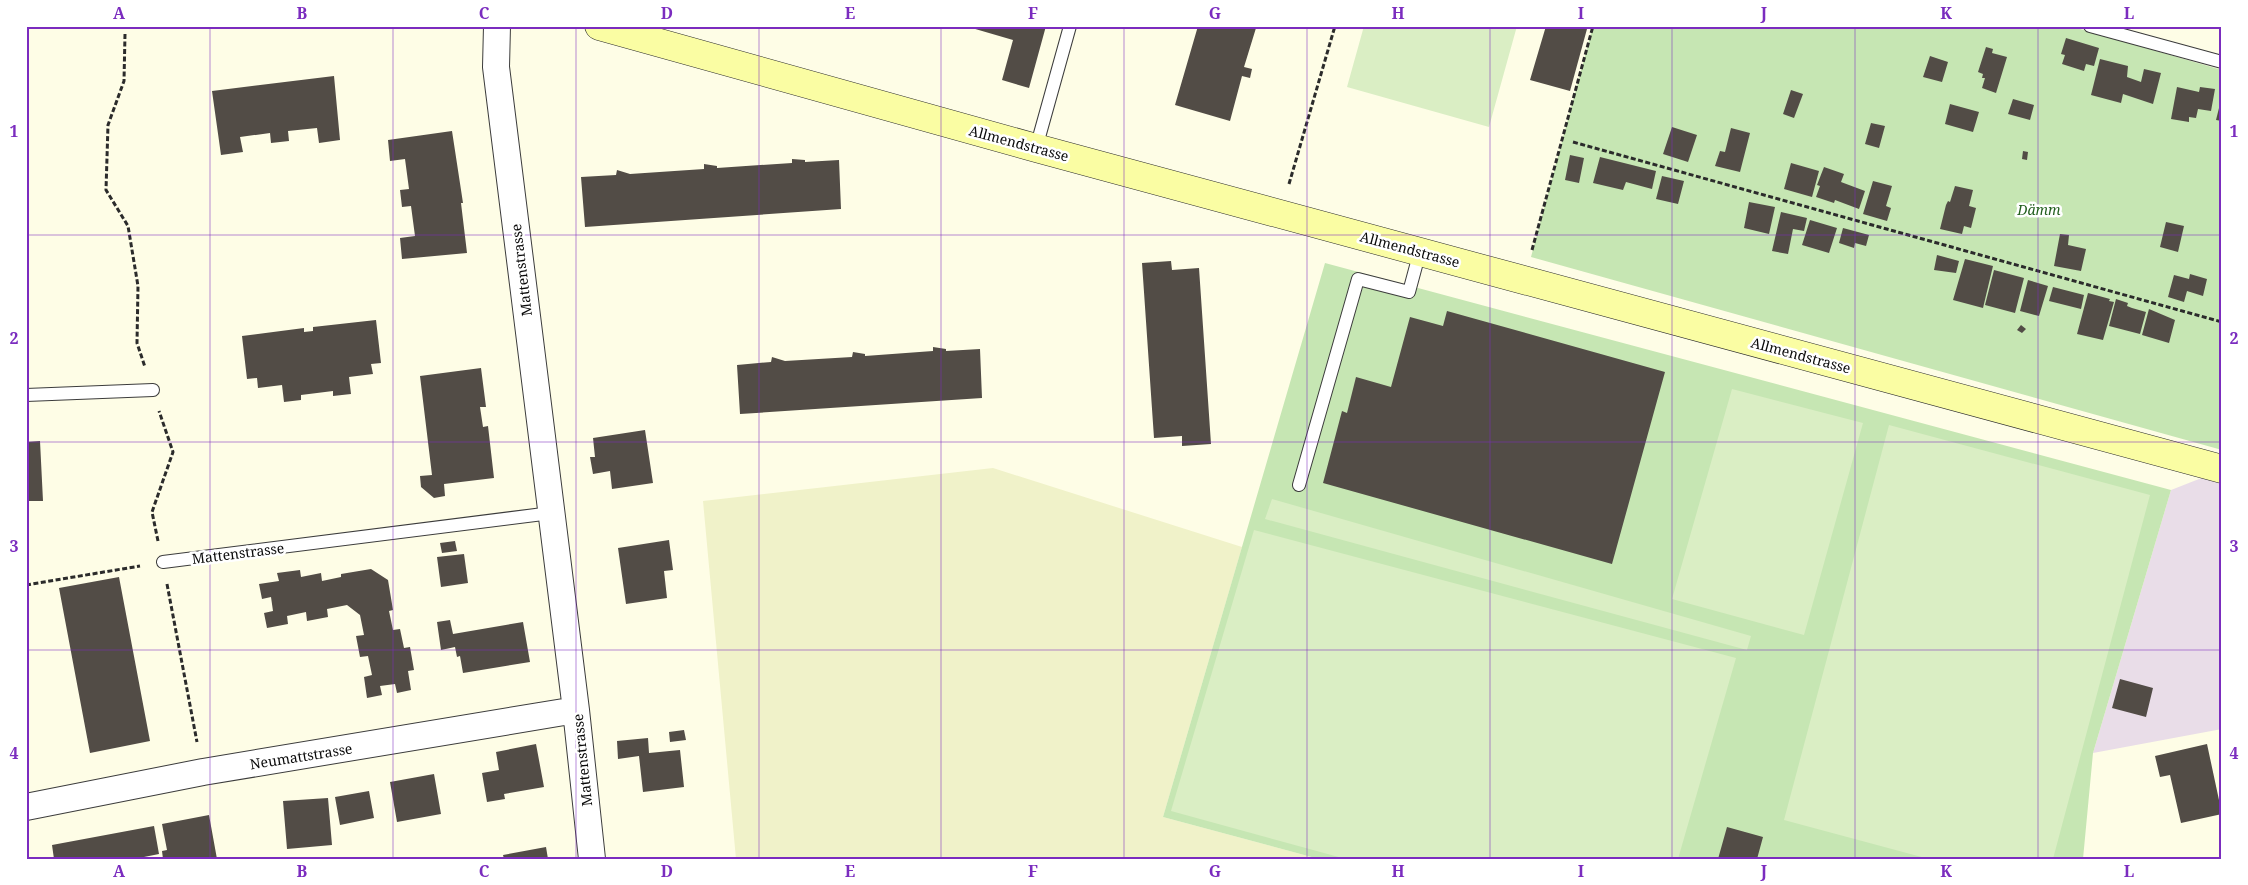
<svg xmlns="http://www.w3.org/2000/svg" width="2248" height="885" viewBox="0 0 2248 885" font-family="'Noto Serif',serif">
	<style>
		.industrial { fill: #e9dde8 }
		.farmland { fill: #f0f2c9 }
		.green { fill: #c6e6b3 }
		.pitch { fill: #daeec4 }
		.building { fill: #524c46 }
		.lines { fill: none; stroke-linecap: round; stroke-linejoin: round }
		.lane-casing { stroke: #3c3c3c; stroke-width: 14 }
		.street-casing { stroke: #3c3c3c; stroke-width: 28 }
		.secondary-casing { stroke: #2b2b2b; stroke-width: 29 }
		.path { stroke: #2b2b2b; stroke-width: 3; stroke-dasharray: 5 2.5; stroke-linecap: butt }
		.lane { stroke: #fff; stroke-width: 12 }
		.street { stroke: #fff; stroke-width: 26 }
		.secondary { stroke: #fafda3; stroke-width: 28 }
		.grid { fill: none; stroke: #7b2cbf; stroke-width: 1; stroke-opacity: 0.55 }
		.labels { text-anchor: middle; dominant-baseline: central; stroke-width: 5; stroke-linejoin: round; paint-order: stroke }
		.street-label { font-size: 14px; fill: #090909; stroke: #fff }
		.park-label { font-size: 14px; font-style: italic; fill: #215e1d; stroke: #fff }
		.neatline { fill: none; stroke: #7b2cbf; stroke-width: 2 }
		.grid-label { font-size: 16px; text-anchor: middle; font-weight: bold; fill: #7b2cbf }
	</style>
	<rect width="100%" height="100%" fill="#fefde6"/>
	<path class="industrial" d="M2222 470V729L2093 753 2171 490Z"/>
	<path class="farmland" d="M993 468 1242 547 1163 817 1319 859H736L703 501Z"/>
	<path class="green" d="M1593 26H2070L2222 70V450L1531 257Z
		M1325 263 2171 490 2093 753 2083 859H1319L1163 817Z"/>
	<path class="pitch" d="M1364 26H1517L1489 127 1347 87Z
		M1732 389 1863 423 1804 635 1672 599Z
		M1889 425 2150 495 2053 859H1929L1784 820Z
		M1272 499 1751 636 1747 650 1265 519Z
		M1254 530 1736 658 1678 859H1346L1171 811Z"/>
	<path class="building" d="M965 26H1046L1029 88 1002 80 1013 40Z
		M1198 26 1256 28 1244 67 1252 69 1250 78 1242 76 1230 121 1175 105Z
		M1546 26H1583L1587 29 1570 91 1530 80Z
		M2066 38 2099 48 2094 66 2086 64 2084 71 2062 64 2065 55 2061 54Z
		M1986 47 1993 49 1992 53 2007 57 1996 93 1982 88 1985 78H1982L1983 74 1978 72Z
		M1930 56 1948 62 1942 82 1923 77Z
		M2100 59 2128 66 2127 77 2141 82 2144 69 2161 73 2153 104 2123 94 2121 103 2091 95Z
		M334 76 340 140 319 143 317 128 288 131 289 141 271 143 270 133 240 137 243 152 221 155 212 91Z
		M2177 87 2199 92 2200 87 2215 89 2211 111 2198 109 2196 118 2189 117V122L2171 119Z
		M1791 90 1803 94 1794 118 1783 114Z
		M2013 99 2034 105 2030 120 2008 114Z
		M2221 100H2222V121L2216 120Z
		M1950 104 1979 112 1973 132 1945 124Z
		M1871 123 1885 126 1879 148 1865 144Z
		M1672 127 1697 135 1688 162 1663 154Z
		M1731 128 1750 133 1740 172 1715 166 1720 151 1725 152Z
		M452 131 463 203H461L467 253 402 259 400 238 415 236 411 206 402 207 400 190 409 189 405 159 390 161 388 140Z
		M2023 151 2028 152 2027 160 2022 159Z
		M1570 155 1584 158 1579 183 1565 180Z
		M1600 157 1656 171 1652 189 1626 182 1623 190 1593 183Z
		M792 159 805 160V162L839 160 841 209 585 227 581 177 616 175 617 170 630 174 704 169V164L717 166V168L792 163Z
		M1791 163 1819 171 1812 197 1784 189Z
		M1824 167 1844 174 1841 182 1865 191 1859 209 1835 200 1834 203 1816 197 1820 186 1817 185Z
		M1662 176 1684 181 1678 204 1656 199Z
		M1873 181 1892 186 1886 206 1891 208 1887 221 1863 214Z
		M1955 186 1973 190 1969 206 1976 208 1971 228 1964 226 1962 234 1940 229 1946 205 1948 201 1950 202Z
		M1749 202 1775 207 1769 234 1744 228Z
		M1781 212 1807 218 1804 231 1793 229 1788 254 1772 251Z
		M1810 220 1837 228 1829 253 1802 245Z
		M2166 222 2184 226 2178 252 2160 247Z
		M1843 228 1869 235 1866 246 1855 243 1854 248 1839 243Z
		M2060 234 2069 235 2068 245 2086 249 2081 271 2054 266Z
		M1937 255 1959 261 1956 273 1934 270Z
		M1965 259 1993 266 1983 308 1953 300Z
		M1171 261 1172 270 1199 268 1211 444 1182 446V436L1154 438 1142 263Z
		M1994 270 2024 278 2015 313 1985 305Z
		M2190 274 2207 279 2203 296 2187 291 2184 302 2168 297 2174 275 2189 279Z
		M2028 280 2048 286 2039 316 2020 311Z
		M2053 287 2084 295 2081 309 2049 301Z
		M2088 293 2110 299 2109 301 2114 302 2103 340 2077 334Z
		M2116 299 2128 303 2127 306 2132 308 2146 312 2140 334 2109 326Z
		M2149 309 2175 320 2169 343 2142 335Z
		M1447 311 1665 372 1612 564 1323 483 1342 411 1347 413 1356 377 1391 387 1410 317 1443 326Z
		M376 320 381 363 371 364 373 374 349 377 351 394 333 396V391L301 395V400L284 402 282 385 258 388 257 378 247 379 242 336 304 328V332L313 331V327Z
		M2021 325 2026 329 2022 333 2017 330Z
		M933 347 946 349V351L980 349 982 398 740 414 737 365 771 362 772 357 785 361 852 357 853 352 865 354V356L933 351Z
		M481 368 486 407H480L483 427 488 426 494 478 444 484 445 496 434 498 421 487 420 476 432 475 420 376Z
		M645 430 653 483 612 489 610 471 593 474 590 457H595L593 438Z
		M40 441 43 501H26V442Z
		M669 540 673 570 664 571 667 598 626 604 618 548Z
		M455 541 457 551 442 553 440 543Z
		M464 554 468 583 441 587 437 557Z
		M371 569 388 580 393 610 389 611 393 630 400 629 404 648 410 647 414 670 408 671 411 690 397 693 395 684 380 686 382 695 367 698 364 677 372 675 368 656 360 657 356 636 364 635 360 615 347 605 327 609 328 617 307 621 306 612 287 616 288 624 267 628 264 613 273 611 271 597 262 599 259 584 279 581 277 573 300 570 301 577 321 573 322 581 341 577V574Z
		M119 577 150 741 90 753 59 588Z
		M450 620 453 634 523 622 530 662 463 673 460 656 457 657 455 647 441 650 437 622Z
		M2120 679 2153 688 2146 717 2112 708Z
		M684 730 686 740 670 742 669 732Z
		M648 738 649 753 680 750 684 787 643 792 639 756 618 759 617 741Z
		M536 744 544 787 504 794 505 799 487 802 482 773 499 770 496 752Z
		M2207 744 2222 814 2181 823 2170 775 2160 777 2155 756Z
		M434 774 441 814 397 822 390 782Z
		M369 791 374 818 340 825 335 797Z
		M328 798 332 845 287 849 283 801Z
		M209 815 217 859H163L162 851 167 850 162 824Z
		M154 826 159 854 134 859H54L52 845Z
		M1727 827 1763 837 1757 859H1718Z
		M546 847 548 859H504L503 855Z"/>
	<g class="lines">
		<g class="lane-casing">
			<path id="lane" d="M2090 26 2222 62
				M1036 148 1070 26
				M26 395 153 390
				M1299 485 1358 279 1409 292 1420 251
				M163 562 551 513"/>
		</g>
		<g class="street-casing">
			<path id="street" d="M497 26 496 67 576 710 592 859
				M26 807 203 772 576 710"/>
		</g>
		<g class="secondary-casing">
			<path id="secondary" d="M599 26 1036 148 2222 469"/>
		</g>
		<path class="path" d="M125 34 124 81 108 125 106 190 128 226 138 286 137 343 145 367
			M1573 142 2222 322
			M1289 184 1335 26
			M1532 250 1593 26
			M158 541 152 512 173 452 159 411
			M167 584 197 742
			M26 585 140 566"/>
		<use href="#lane" class="lane"/>
		<use href="#street" class="street"/>
		<use href="#secondary" class="secondary"/>
	</g>
	<path class="grid" d="M210 26V859M393 26V859M576 26V859M759 26V859M941 26V859M1124 26V859M1307 26V859M1490 26V859M1672 26V859M1855 26V859M2038 26V859M26 235H2222M26 442H2222M26 650H2222"/>
	<g class="labels">
		<g class="street-label">
			<text transform="translate(1019 143) rotate(15)">Allmendstrasse</text>
			<text transform="translate(1410 249) rotate(15)">Allmendstrasse</text>
			<text transform="translate(521 270) rotate(-97)">Mattenstrasse</text>
			<text transform="translate(1801 355) rotate(15)">Allmendstrasse</text>
			<text transform="translate(238 553) rotate(-7)">Mattenstrasse</text>
			<text transform="translate(301 756) rotate(-9)">Neumattstrasse</text>
			<text transform="translate(582 760) rotate(-96)">Mattenstrasse</text>
		</g>
		<g class="park-label">
			<text x="2039" y="209">Dämm</text>
		</g>
	</g>
	<rect width="2248" height="885" fill="none" stroke="#ffffff" stroke-width="55"/>
	<rect x="28" y="28" width="2192" height="830" class="neatline"/>
	<g class="grid-label">
		<text x="119" y="19">A</text>
		<text x="302" y="19">B</text>
		<text x="484" y="19">C</text>
		<text x="667" y="19">D</text>
		<text x="850" y="19">E</text>
		<text x="1033" y="19">F</text>
		<text x="1215" y="19">G</text>
		<text x="1398" y="19">H</text>
		<text x="1581" y="19">I</text>
		<text x="1764" y="19">J</text>
		<text x="1946" y="19">K</text>
		<text x="2129" y="19">L</text>
		<text x="14" y="137">1</text>
		<text x="2234" y="137">1</text>
		<text x="14" y="344">2</text>
		<text x="2234" y="344">2</text>
		<text x="14" y="552">3</text>
		<text x="2234" y="552">3</text>
		<text x="14" y="759">4</text>
		<text x="2234" y="759">4</text>
		<text x="119" y="877">A</text>
		<text x="302" y="877">B</text>
		<text x="484" y="877">C</text>
		<text x="667" y="877">D</text>
		<text x="850" y="877">E</text>
		<text x="1033" y="877">F</text>
		<text x="1215" y="877">G</text>
		<text x="1398" y="877">H</text>
		<text x="1581" y="877">I</text>
		<text x="1764" y="877">J</text>
		<text x="1946" y="877">K</text>
		<text x="2129" y="877">L</text>
	</g>
</svg>
